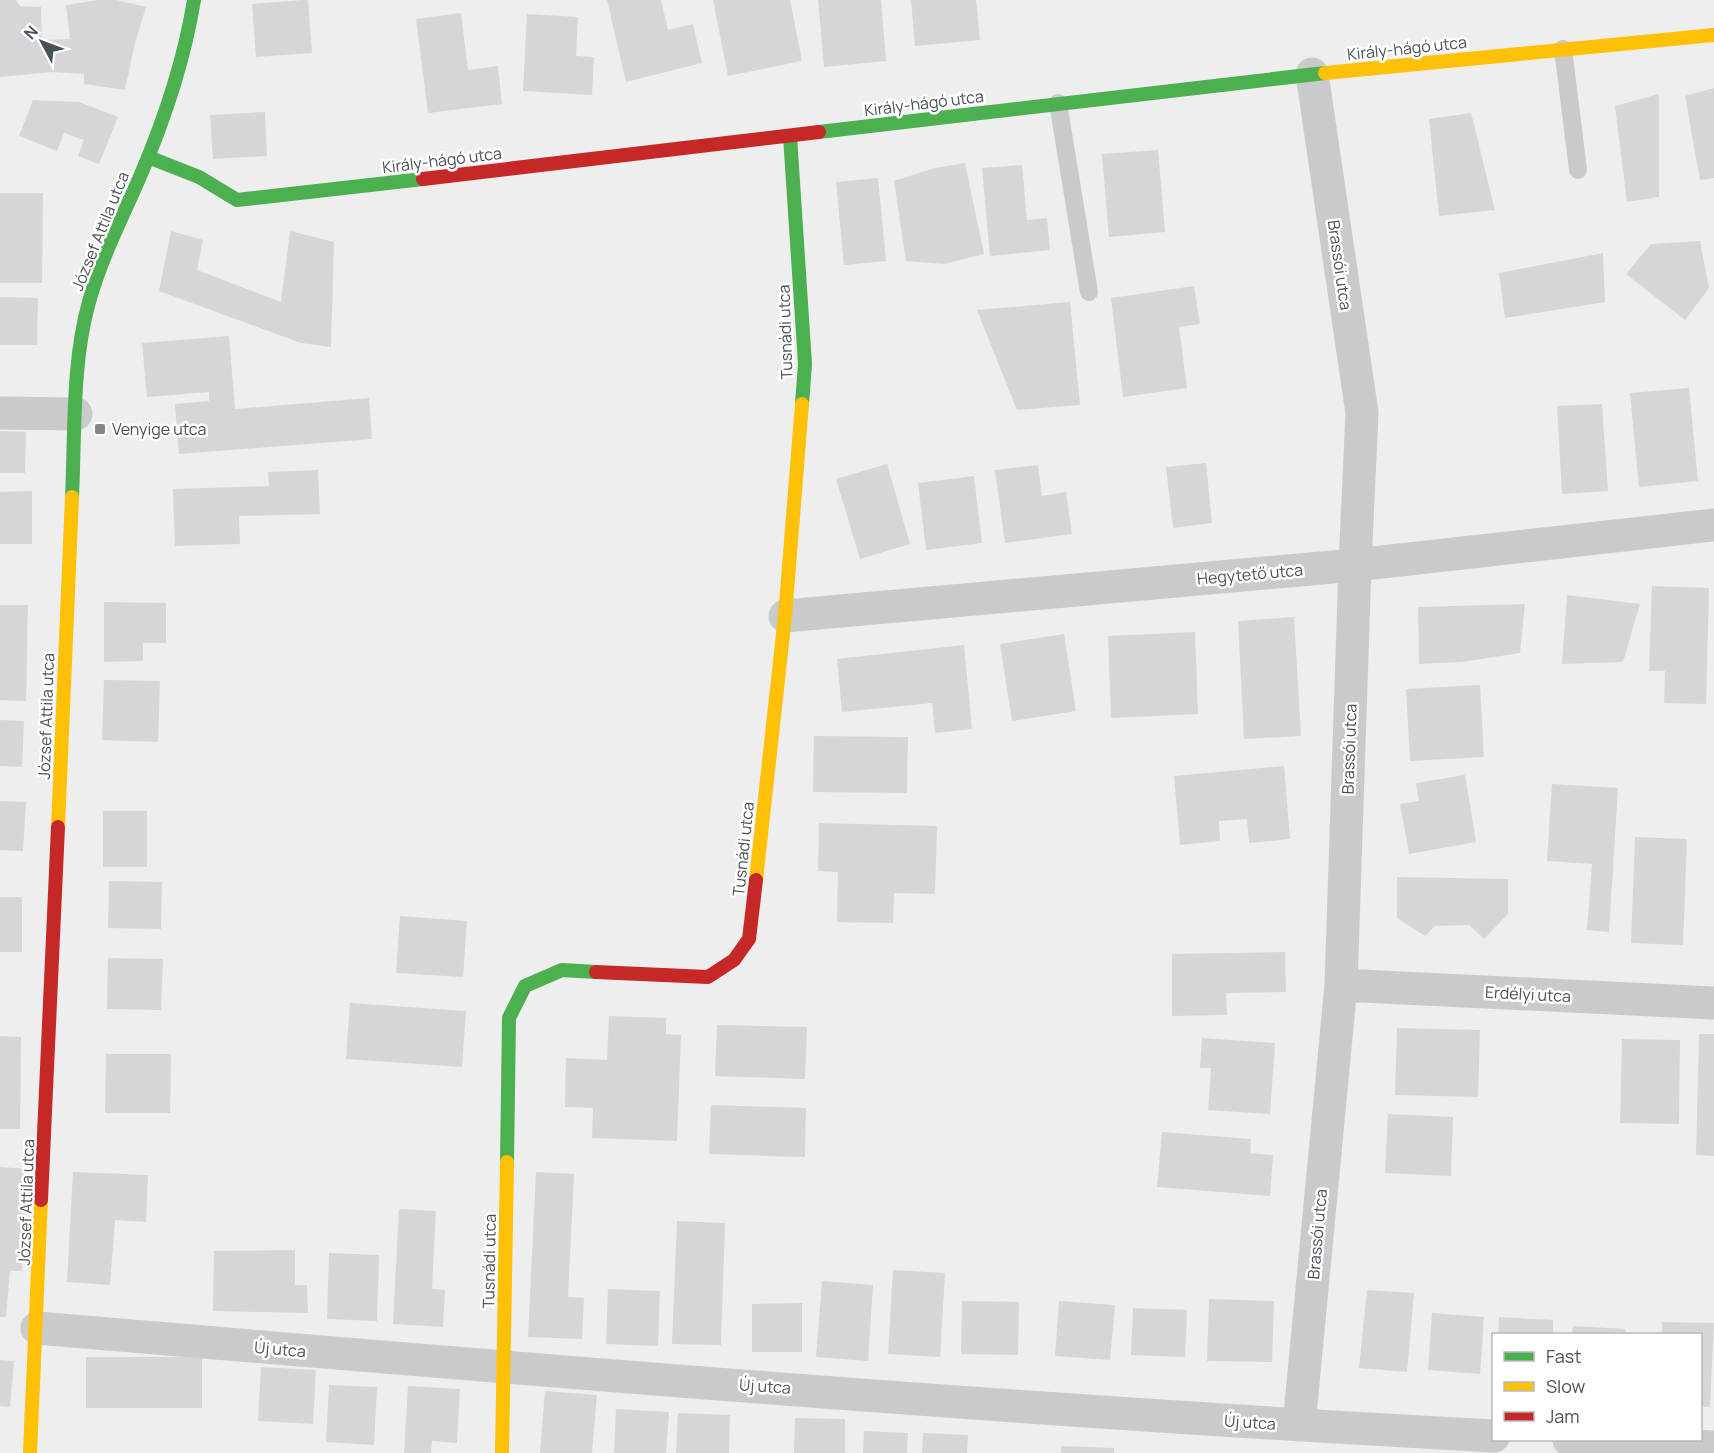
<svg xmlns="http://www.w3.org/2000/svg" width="1714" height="1453" viewBox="0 0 1714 1453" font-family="Manrope,sans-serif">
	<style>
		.building { fill: #d6d6d8 }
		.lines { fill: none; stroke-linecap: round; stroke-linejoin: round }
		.lane { stroke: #c9cacc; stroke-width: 18 }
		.street { stroke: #c9cacc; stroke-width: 33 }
		.fast { stroke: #4caf50; stroke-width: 14 }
		.slow { stroke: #ffc107; stroke-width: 14 }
		.jam { stroke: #c62828; stroke-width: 14 }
		.poi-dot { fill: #82878c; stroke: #fff; stroke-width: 2 }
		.labels { text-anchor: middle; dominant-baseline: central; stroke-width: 5; stroke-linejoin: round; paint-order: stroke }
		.street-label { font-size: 16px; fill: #485058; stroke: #fff }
		.poi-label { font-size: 16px; fill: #485058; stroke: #fff; text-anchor: start }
	</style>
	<rect width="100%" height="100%" fill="#efeeee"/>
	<path class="building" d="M0 0H16L20 6 41 7 42 40 70 39 66 5 99 0H116L146 7 135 43 125 90 84 84V74L52 72 0 77Z
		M303 0H308L312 53 256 57 252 4Z
		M607 0H661L668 30 693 24 702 63 626 82Z
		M713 0H790L802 61 728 76Z
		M818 0H881L886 61 824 67Z
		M911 0H976L980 40 915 46Z
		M461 13 468 70 498 66 502 104 428 113 416 19Z
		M527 14 578 17 576 56 594 57 592 95 523 91Z
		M1714 88V178L1700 180 1685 96Z
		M1659 94V197L1627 202 1615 106Z
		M33 100 79 102 118 117 99 164 78 156 84 140 64 133 57 151 19 136Z
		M265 112 267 156 213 159 210 115Z
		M1471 113 1495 210 1439 216 1429 119Z
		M1158 150 1165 232 1109 237 1102 154Z
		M965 163 984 254 944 264 906 261 894 181 935 168Z
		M1022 165 1027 220 1047 218 1050 250 990 256 982 168Z
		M878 178 886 261 844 265 836 182Z
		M0 193H43L42 283H0Z
		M171 231 203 240 197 270 281 302 290 231 334 242 331 347 301 343 159 291Z
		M1700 241 1709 288 1685 320 1626 274 1651 244Z
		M1603 253 1605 302 1505 318 1499 273Z
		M1194 286 1200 324 1179 327 1187 388 1123 397 1111 298Z
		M0 297 38 298 37 345H0Z
		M1070 302 1080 405 1017 410 977 310Z
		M229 336 235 409 369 398 372 439 179 454 175 404 209 401V392L147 397 142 343Z
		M1689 388 1698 481 1639 487 1630 393Z
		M1602 404 1608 491 1562 494 1557 406Z
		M0 431 26 432 25 473H0Z
		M1206 463 1212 523 1173 528 1166 467Z
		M887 464 910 544 860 559 836 479Z
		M1038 465 1042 496 1066 492 1072 534 1005 543 995 470Z
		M318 470 320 514 239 516 240 544 175 546 173 489 269 486 268 472Z
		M974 476 982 543 926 550 918 483Z
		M32 491V544H0V492Z
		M1652 586 1709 588 1706 704 1664 703 1665 671H1649Z
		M1567 595 1640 604 1623 662 1562 664Z
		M104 602 166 603V643H143V661L104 662Z
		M1525 604 1520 653 1462 662 1419 664 1418 607Z
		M0 605H28L26 701 0 700Z
		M1294 617 1301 736 1244 739 1238 621Z
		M1195 632 1198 714 1111 718 1108 636Z
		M1064 634 1076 711 1012 721 1000 644Z
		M964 645 972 729 935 733 932 703 842 712 837 659Z
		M104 680 160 681 158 742 102 740Z
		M1480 685 1484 757 1410 761 1406 689Z
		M0 720 24 721 22 767 0 766Z
		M814 736 908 737 907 793 813 792Z
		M1284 766 1290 839 1249 843 1247 819 1219 821 1220 841 1180 845 1174 776Z
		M1465 775 1476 842 1409 854 1400 804 1419 801 1416 783Z
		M1552 784 1618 788 1609 932 1587 930 1592 864 1547 861Z
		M0 801 26 802 23 851 0 850Z
		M103 811H147V867H103Z
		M819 823 937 826 935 894 894 893 893 923 837 922 838 872 818 871Z
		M1635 837 1687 839 1683 945 1631 943Z
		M1397 877 1508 879V914L1484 939 1469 925 1435 926 1425 936 1397 918Z
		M109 881 162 882 161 929 108 928Z
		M0 897H22V952H0Z
		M400 916 467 921 463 977 396 973Z
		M1285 952 1286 992 1226 993 1227 1015 1172 1016V954Z
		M108 958 163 959 161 1010 107 1009Z
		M350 1003 466 1011 462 1067 346 1059Z
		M609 1016 666 1018V1034L681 1035 677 1141 592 1138 593 1108 565 1107 566 1058 607 1060Z
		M717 1025 807 1027 805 1079 715 1076Z
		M1397 1028 1480 1030 1478 1097 1395 1095Z
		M1699 1034H1714V1156L1696 1155Z
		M0 1036 21 1037 20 1129H0Z
		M1202 1038 1275 1043 1270 1114 1208 1110 1211 1068H1200Z
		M1622 1039 1680 1040 1679 1124 1620 1123Z
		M106 1054H171L170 1113H105Z
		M711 1105 806 1108 805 1157 709 1154Z
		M1388 1114 1453 1117 1451 1176 1385 1173Z
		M1162 1132 1251 1139 1250 1153 1273 1155 1270 1196 1157 1187Z
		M0 1167 27 1169 22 1271H10L6 1317H0Z
		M73 1172 148 1175 146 1222 115 1220 110 1285 67 1282Z
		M536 1172 574 1174 568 1297 584 1298 582 1339 528 1337Z
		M399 1209 436 1211 432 1289 445 1290 443 1327 393 1324Z
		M677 1221 725 1223 721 1345 672 1344Z
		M295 1250V1285H307L308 1313 213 1311 214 1251Z
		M329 1253 379 1255 377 1321 327 1319Z
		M893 1270 945 1273 940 1357 888 1354Z
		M822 1281 873 1285 868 1361 816 1357Z
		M608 1289 660 1291 658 1346 606 1344Z
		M1367 1290 1414 1293 1407 1372 1359 1368Z
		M1209 1299 1274 1301 1272 1362 1207 1361Z
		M962 1301 1019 1302 1018 1355 961 1354Z
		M1059 1301 1115 1305 1110 1360 1055 1356Z
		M802 1303V1352H752V1304Z
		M1133 1308 1187 1310 1185 1357 1131 1355Z
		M1432 1313 1484 1317 1480 1374 1428 1370Z
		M1499 1317 1553 1320V1334H1498Z
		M1662 1322 1714 1323 1710 1407H1701V1335L1662 1334Z
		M1573 1326 1625 1329V1334H1572Z
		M86 1357H202V1408H86Z
		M0 1360 14 1361 10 1407 0 1406Z
		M261 1367 316 1370 313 1424 258 1421Z
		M329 1385 377 1387 374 1445 326 1442Z
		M408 1386 460 1389 457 1443 432 1441 431 1453H404Z
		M545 1391 597 1395 592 1453H540Z
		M616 1409 669 1412 666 1453H614Z
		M678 1413 730 1415 729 1453H676Z
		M795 1418 845 1419V1453H794Z
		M864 1431 908 1433 907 1453H863Z
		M923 1433 968 1435 967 1453H922Z
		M1061 1446 1114 1448V1453H1061Z"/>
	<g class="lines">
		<path class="lane" d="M1563 49 1578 170
			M1058 103 1089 292"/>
		<path class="street" d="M0 413 76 414
			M785 616 1355 565 1714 525
			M1341 985 1714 1003
			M37 1328C522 1369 1007 1410 1494 1436
			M1299 1425 1341 985 1355 565 1362 413 1312 74
			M1569 1440 1714 1447"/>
		<path class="fast" d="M819 132 1325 73
			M790 136 805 364 802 404
			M148 157 199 177 237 200 423 179
			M72 497C75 435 72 361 89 302 101 259 121 220 139 179 164 121 184 62 194 0
			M507 1162 509 1018 525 986 562 970 596 972"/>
		<path class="slow" d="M1325 73 1714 35
			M58 827 72 497
			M756 880 785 616 802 404
			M30 1453 41 1200
			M502 1453 507 1162"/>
		<path class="jam" d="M423 179 819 132
			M596 972 708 977 734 960 749 939 756 880
			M41 1200 58 827"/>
	</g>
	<rect class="poi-dot" x="94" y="423" width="12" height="12" rx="3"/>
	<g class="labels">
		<g class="street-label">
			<text transform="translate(1407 48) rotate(-6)">Király-hágó utca</text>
			<text transform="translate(924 103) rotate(-7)">Király-hágó utca</text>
			<text transform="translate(442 160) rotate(-7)">Király-hágó utca</text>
			<text transform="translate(100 231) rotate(-68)">József Attila utca</text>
			<text transform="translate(1340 265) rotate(82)">Brassói utca</text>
			<text transform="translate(785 332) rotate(-92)">Tusnádi utca</text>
			<text transform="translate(1250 574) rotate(-5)">Hegytető utca</text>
			<text transform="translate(46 716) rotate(-88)">József Attila utca</text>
			<text transform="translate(1349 749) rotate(-88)">Brassói utca</text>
			<text transform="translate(743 849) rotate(-84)">Tusnádi utca</text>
			<text transform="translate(1528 994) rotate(3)">Erdélyi utca</text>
			<text transform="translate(26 1202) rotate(-88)">József Attila utca</text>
			<text transform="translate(1317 1234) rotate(-85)">Brassói utca</text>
			<text transform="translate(489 1261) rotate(-89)">Tusnádi utca</text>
			<text transform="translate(280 1349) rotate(5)">Új utca</text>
			<text transform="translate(765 1386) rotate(4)">Új utca</text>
			<text transform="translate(1250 1422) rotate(4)">Új utca</text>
		</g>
		<g class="poi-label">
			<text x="112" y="429">Venyige utca</text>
		</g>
	</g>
	<rect x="1492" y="1333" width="210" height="108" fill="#ffffff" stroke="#b6b9bc" stroke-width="1.5"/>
	<rect x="1504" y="1352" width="30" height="9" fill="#4caf50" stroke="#b6b9bc" stroke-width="1.5"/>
	<text x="1546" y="1363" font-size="18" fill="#485058">Fast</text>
	<rect x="1504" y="1382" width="30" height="9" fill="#ffc107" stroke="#b6b9bc" stroke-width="1.5"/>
	<text x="1546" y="1393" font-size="18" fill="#485058">Slow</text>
	<rect x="1504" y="1412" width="30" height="9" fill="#c62828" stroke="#b6b9bc" stroke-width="1.5"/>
	<text x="1546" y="1423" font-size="18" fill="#485058">Jam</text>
	<g transform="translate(42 42) rotate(311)" stroke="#ffffff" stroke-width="4.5" paint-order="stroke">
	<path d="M0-4.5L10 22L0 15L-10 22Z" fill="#485058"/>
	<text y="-9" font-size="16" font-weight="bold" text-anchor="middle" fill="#485058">N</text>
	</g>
</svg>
